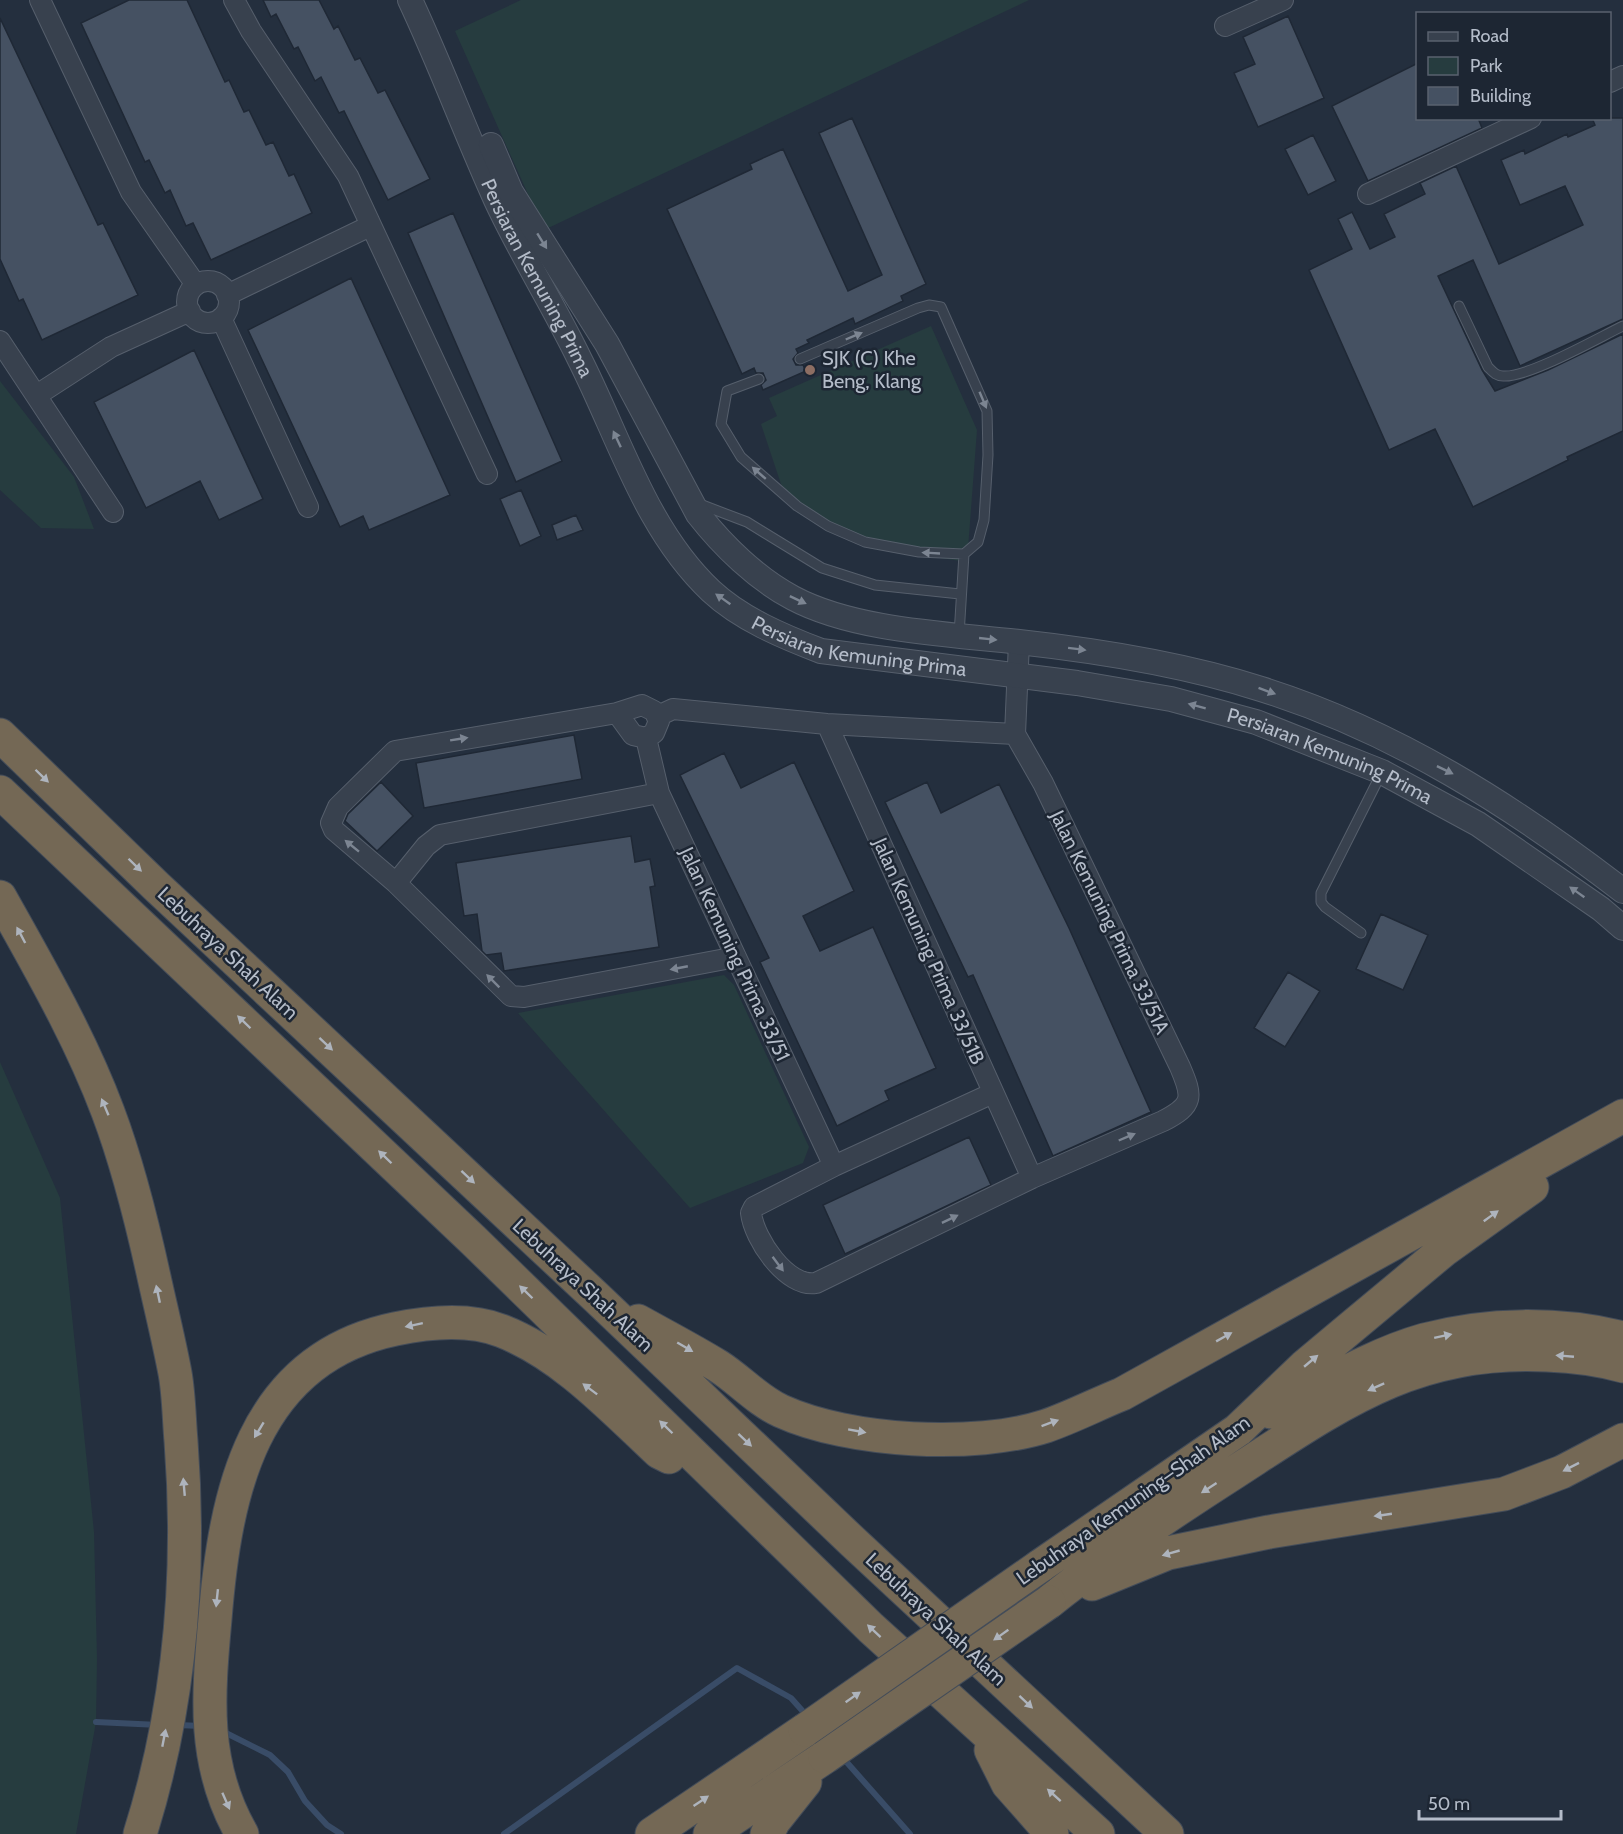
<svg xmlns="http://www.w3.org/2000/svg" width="1623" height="1834" viewBox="0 0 1623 1834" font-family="Cabin,sans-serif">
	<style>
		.green { fill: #263c3f }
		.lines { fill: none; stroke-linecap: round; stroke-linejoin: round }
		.stream { stroke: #394c67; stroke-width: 6 }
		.building { fill: #455162; stroke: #1f2835; stroke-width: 1.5 }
		.service-casing { stroke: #565f6c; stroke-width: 11 }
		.minor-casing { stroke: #565f6c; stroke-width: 22 }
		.tertiary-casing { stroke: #565f6c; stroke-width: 26 }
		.motorway-casing { stroke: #434c59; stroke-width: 35 }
		.service { stroke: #38414e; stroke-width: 9 }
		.minor { stroke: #38414e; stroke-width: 20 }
		.tertiary { stroke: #38414e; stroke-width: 24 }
		.motorway { stroke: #746855; stroke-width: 33 }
		.motorway-bridge-casing { stroke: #434c59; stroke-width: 35; stroke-linecap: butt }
		.motorway-bridge { stroke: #746855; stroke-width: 33 }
		.oneway { fill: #7c8592 }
		.oneway2 { fill: #aeb4bd }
		.education-dot { fill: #8d6e63; stroke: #1d2633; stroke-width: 2 }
		.labels { text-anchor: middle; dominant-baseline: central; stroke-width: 5; stroke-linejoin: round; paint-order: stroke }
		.street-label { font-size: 20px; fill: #b4bcc9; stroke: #1d2633 }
		.poi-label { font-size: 20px; fill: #b4bcc9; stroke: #1d2633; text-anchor: start }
	</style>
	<rect width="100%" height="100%" fill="#242f3e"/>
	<path class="green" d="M521 0H1029L544 230 455 31Z
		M931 326 977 430 967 562 880 549 814 516 782 487 761 424 777 416 769 398Z
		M0 381 74 477 94 529 41 528 0 490Z
		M724 975 734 985 809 1147 803 1163 690 1208 518 1013Z
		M0 1062 60 1198 94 1532 97 1659 96 1722 76 1834H0Z"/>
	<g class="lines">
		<path class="stream" d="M96 1722 159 1725
			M178 1725 201 1726
			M222 1731 270 1755 288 1772 305 1801 327 1825 341 1834
			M843 1758 910 1834
			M504 1834 737 1668 791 1698 807 1716"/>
	</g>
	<path class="building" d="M129 0H187L225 82 229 80 244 112 249 110 266 145 273 142 289 176 294 174 312 213 211 260 193 223 186 226 170 190 165 193 149 160 145 162 81 23Z
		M263 0H319L334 29 338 26 355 60 360 58 378 93 385 90 430 179 388 200 344 111 339 113 321 77 315 81 298 47 294 49 276 14 271 17Z
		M1288 16 1324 98 1258 127 1234 73 1255 64 1243 37Z
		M0 18 98 225 103 223 138 295 42 340 23 299 19 301 0 259Z
		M1418 63V118H1478L1482 128 1368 181 1332 106Z
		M852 118 926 284 901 296 903 301 855 324 853 318 807 340 809 343 796 349 798 353 793 359 796 365H803L806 371 763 390 761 385 766 380 763 373H756L754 368 742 374 667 209 752 169 750 164 783 149 848 291 882 275 819 133Z
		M1592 118H1623V319L1520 366 1473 260 1438 276 1482 370 1495 391 1548 370 1623 334V431L1567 457 1568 460 1473 507 1435 429 1389 450 1309 270 1352 249 1338 219 1352 212 1370 249 1395 237 1384 214 1425 194 1420 183 1456 166 1499 264 1583 225 1565 186 1520 205 1501 160 1524 150 1525 154 1567 134 1568 137 1595 125Z
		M1313 135 1336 181 1308 195 1285 149Z
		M453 213 562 461 516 482 408 233Z
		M351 278 450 495 369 530 363 516 340 527 248 330Z
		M194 350 263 499 219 520 200 481 146 508 94 402Z
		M521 490 541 536 520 546 500 499Z
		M576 515 583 530 557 540 552 525Z
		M574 735 582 779 424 808 416 763Z
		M724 753 741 788 794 762 854 891 803 916 820 951 873 927 936 1068 885 1091 889 1100 837 1126 760 962 769 958 680 775Z
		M381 782 413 816 377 851 345 821 348 814Z
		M927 782 941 813 999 784 1069 928 1151 1112 1053 1156 973 975 968 977 885 802Z
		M631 836 635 862 650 859 655 886 650 887 659 947 504 971 501 953 486 955 482 951 477 914 464 916 456 863Z
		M1381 914 1428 935 1403 990 1356 969Z
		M1288 972 1320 991 1285 1047 1254 1028Z
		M969 1137 991 1185 845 1254 823 1205Z"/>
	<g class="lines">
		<g class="service-casing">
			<path id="service" d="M1459 306 1488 367C1493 372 1496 376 1503 376 1528 378 1598 338 1623 326
				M759 379 727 391 721 424 741 457 797 506 828 526 865 542 919 552 964 554 978 542 984 520 988 455 987 411 941 307 929 305 918 308 800 359
				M697 503 747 522 822 568 875 585 960 594
				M959 635 964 554
				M1361 933 1325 907 1321 902V893L1381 774"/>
		</g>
		<g class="minor-casing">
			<path id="minor" d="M40 0 131 192 196 285
				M234 0 251 31 348 176 487 474
				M1225 26 1283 0
				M1610 82 1623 76
				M1368 194 1531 118
				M187 302a21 21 0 1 1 42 0a21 21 0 1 1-42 0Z
				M227 295 370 226
				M221 318 308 507
				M0 341 113 512
				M37 395 111 347 190 311
				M642 705 654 711 659 721 654 733 646 738 633 735 617 713Z
				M617 713 395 751 338 807 331 823 334 830 396 883 511 996 524 997 736 957
				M658 716 673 709 827 724 1015 734
				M827 724 1032 1178
				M1015 734 1019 642
				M646 738 659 793 834 1166
				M396 883 426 846 440 835 659 793
				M993 1093 834 1166 754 1207 751 1213C754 1239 787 1288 816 1283L1032 1178 1163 1121C1194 1105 1193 1097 1180 1067L1043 783 1015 734"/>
		</g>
		<g class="tertiary-casing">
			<g id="tertiary">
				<path id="s1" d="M410 0C441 66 466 134 496 200 521 254 554 306 580 360 619 437 646 530 711 591 741 619 784 637 821 651L1077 683 1171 699 1256 722 1382 772 1478 824 1601 909 1623 928"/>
				<path d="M491 145 511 192 607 344 698 514C723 546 757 579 793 598 855 631 950 634 1019 642 1101 651 1183 664 1261 689 1395 731 1513 806 1623 891"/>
			</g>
		</g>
		<g class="motorway-casing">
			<path id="motorway" d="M0 735 156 886 597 1298 853 1542 1167 1834
				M0 792 473 1240 871 1628 1098 1834
				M0 897C39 967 80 1037 108 1112 128 1165 142 1222 154 1277 161 1309 169 1341 175 1373 179 1395 179 1419 181 1441 191 1573 180 1707 140 1834
				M638 1321C665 1336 692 1350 718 1366 740 1380 757 1400 781 1411 849 1442 975 1449 1046 1426 1072 1417 1097 1404 1122 1394L1623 1116
				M1271 1412C1320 1387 1371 1355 1424 1340 1487 1323 1559 1322 1623 1338
				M1040 1566 1238 1430 1305 1366 1354 1325 1444 1250 1532 1187
				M1092 1584 1168 1553 1269 1532 1504 1494 1562 1472 1623 1440
				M1049 1602C1108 1555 1171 1513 1235 1472 1340 1404 1416 1348 1547 1355 1573 1356 1598 1359 1623 1366
				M991 1750 1008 1784 1052 1834
				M242 1834C202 1765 208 1696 215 1619 225 1495 251 1359 395 1329 429 1322 469 1318 502 1331 563 1355 612 1408 659 1452L669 1457
				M652 1834 805 1730
				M710 1834 825 1757
				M767 1834 774 1821 805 1782"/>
		</g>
		<use href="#service" class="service"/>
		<use href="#minor" class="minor"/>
		<use href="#tertiary" class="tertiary"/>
		<use href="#motorway" class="motorway"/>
		<g class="motorway-bridge-casing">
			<path id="motorway-bridge" d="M805 1730 1040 1566
				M825 1757 1049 1602"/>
		</g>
		<use href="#motorway-bridge" class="motorway-bridge"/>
	</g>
	<defs><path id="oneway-solid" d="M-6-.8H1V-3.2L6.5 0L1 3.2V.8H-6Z" transform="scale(1.5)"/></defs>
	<g class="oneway">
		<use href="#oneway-solid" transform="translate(542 241) rotate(58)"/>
		<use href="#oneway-solid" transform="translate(854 336) rotate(-23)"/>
		<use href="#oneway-solid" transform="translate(983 400) rotate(67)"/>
		<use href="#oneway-solid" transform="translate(617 439) rotate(-115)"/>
		<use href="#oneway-solid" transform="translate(759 473) rotate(-139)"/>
		<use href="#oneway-solid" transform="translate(931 553) rotate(-177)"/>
		<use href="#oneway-solid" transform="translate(723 599) rotate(-145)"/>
		<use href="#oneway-solid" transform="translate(798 600) rotate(25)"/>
		<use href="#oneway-solid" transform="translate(988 639) rotate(6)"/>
		<use href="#oneway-solid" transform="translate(1077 649) rotate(7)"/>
		<use href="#oneway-solid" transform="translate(1267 691) rotate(20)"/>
		<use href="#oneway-solid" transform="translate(1197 706) rotate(-165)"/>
		<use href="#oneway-solid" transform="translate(459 739) rotate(-9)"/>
		<use href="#oneway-solid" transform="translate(1445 770) rotate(26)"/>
		<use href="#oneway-solid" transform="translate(352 846) rotate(-141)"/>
		<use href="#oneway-solid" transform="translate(1577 892) rotate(-145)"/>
		<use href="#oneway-solid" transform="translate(679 968) rotate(169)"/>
		<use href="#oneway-solid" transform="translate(493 981) rotate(-135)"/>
		<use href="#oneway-solid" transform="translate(1127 1137) rotate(-23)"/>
		<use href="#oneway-solid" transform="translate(950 1219) rotate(-26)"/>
		<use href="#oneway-solid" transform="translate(778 1264) rotate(53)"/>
	</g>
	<g class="oneway2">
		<use href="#oneway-solid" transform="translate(42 776) rotate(44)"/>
		<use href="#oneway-solid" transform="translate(135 865) rotate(44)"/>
		<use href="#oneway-solid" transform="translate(21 935) rotate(-118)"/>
		<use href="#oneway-solid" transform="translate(244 1022) rotate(-136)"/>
		<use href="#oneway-solid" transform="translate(326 1044) rotate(43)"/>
		<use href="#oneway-solid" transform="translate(105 1107) rotate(-113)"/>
		<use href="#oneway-solid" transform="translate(385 1157) rotate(-136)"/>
		<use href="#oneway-solid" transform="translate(468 1177) rotate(43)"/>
		<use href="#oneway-solid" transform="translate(1491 1216) rotate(-36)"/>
		<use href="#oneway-solid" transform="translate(526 1292) rotate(-136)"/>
		<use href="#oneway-solid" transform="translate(158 1294) rotate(-102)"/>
		<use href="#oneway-solid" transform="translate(414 1325) rotate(168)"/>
		<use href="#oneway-solid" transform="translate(1443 1336) rotate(-12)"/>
		<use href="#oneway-solid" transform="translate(1224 1337) rotate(-29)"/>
		<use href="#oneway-solid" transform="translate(685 1347) rotate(30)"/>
		<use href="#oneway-solid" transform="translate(1565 1356) rotate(-175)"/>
		<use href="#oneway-solid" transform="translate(1311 1361) rotate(-40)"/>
		<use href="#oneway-solid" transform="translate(1376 1387) rotate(156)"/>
		<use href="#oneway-solid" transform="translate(590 1389) rotate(-143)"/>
		<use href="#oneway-solid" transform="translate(1050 1423) rotate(-20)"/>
		<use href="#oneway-solid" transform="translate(666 1427) rotate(-136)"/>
		<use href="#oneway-solid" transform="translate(259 1430) rotate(121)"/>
		<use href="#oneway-solid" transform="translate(857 1431) rotate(10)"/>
		<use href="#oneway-solid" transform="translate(745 1440) rotate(43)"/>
		<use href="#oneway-solid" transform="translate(1571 1467) rotate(153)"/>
		<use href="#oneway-solid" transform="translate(184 1487) rotate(-95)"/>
		<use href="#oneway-solid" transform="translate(1209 1488) rotate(147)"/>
		<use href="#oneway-solid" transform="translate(1383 1515) rotate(172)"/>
		<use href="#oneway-solid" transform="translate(1171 1553) rotate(164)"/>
		<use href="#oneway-solid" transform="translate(217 1598) rotate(96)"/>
		<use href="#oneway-solid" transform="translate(874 1631) rotate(-137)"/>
		<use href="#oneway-solid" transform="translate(1001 1635) rotate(145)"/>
		<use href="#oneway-solid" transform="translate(853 1697) rotate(-35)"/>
		<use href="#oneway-solid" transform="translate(1026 1702) rotate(43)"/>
		<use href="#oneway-solid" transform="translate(164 1738) rotate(-79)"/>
		<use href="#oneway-solid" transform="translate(1054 1795) rotate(-138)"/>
		<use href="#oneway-solid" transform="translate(226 1801) rotate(66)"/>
		<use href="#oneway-solid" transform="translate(701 1801) rotate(-34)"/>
	</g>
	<circle class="education-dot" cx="810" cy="370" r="6"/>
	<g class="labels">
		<g class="street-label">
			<text stroke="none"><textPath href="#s1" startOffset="306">Persiaran Kemuning Prima</textPath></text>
			<text stroke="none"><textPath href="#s1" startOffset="828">Persiaran Kemuning Prima</textPath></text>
			<text stroke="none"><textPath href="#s1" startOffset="1314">Persiaran Kemuning Prima</textPath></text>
			<text transform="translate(1110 922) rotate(64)">Jalan Kemuning Prima 33/51A</text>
			<text transform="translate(929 951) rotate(66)">Jalan Kemuning Prima 33/51B</text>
			<text transform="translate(228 953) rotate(43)">Lebuhraya Shah Alam</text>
			<text transform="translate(735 954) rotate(65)">Jalan Kemuning Prima 33/51</text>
			<text transform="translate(583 1285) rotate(43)">Lebuhraya Shah Alam</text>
			<text transform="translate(1133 1500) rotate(-35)">Lebuhraya Kemuning–Shah Alam</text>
			<text transform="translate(936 1619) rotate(43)">Lebuhraya Shah Alam</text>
		</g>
		<g class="poi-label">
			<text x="822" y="358">SJK (C) Khe<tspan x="822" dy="23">Beng, Klang</tspan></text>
		</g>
	</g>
	<rect x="1416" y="12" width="195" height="108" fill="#1d2633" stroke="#59626f" stroke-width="1.5"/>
	<rect x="1428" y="32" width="30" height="9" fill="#38414e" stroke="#59626f" stroke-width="1.5"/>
	<text x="1470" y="42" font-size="18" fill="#b4bcc9">Road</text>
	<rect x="1428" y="57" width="30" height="18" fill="#263c3f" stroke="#59626f" stroke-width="1.5"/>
	<text x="1470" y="72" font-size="18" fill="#b4bcc9">Park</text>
	<rect x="1428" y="87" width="30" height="18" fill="#455162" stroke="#59626f" stroke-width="1.5"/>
	<text x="1470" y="102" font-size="18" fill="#b4bcc9">Building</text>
	<path d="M1419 1810v9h142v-9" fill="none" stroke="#b4bcc9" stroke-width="3"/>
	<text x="1428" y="1810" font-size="18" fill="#b4bcc9" stroke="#1d2633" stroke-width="4.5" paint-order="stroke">50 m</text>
</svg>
